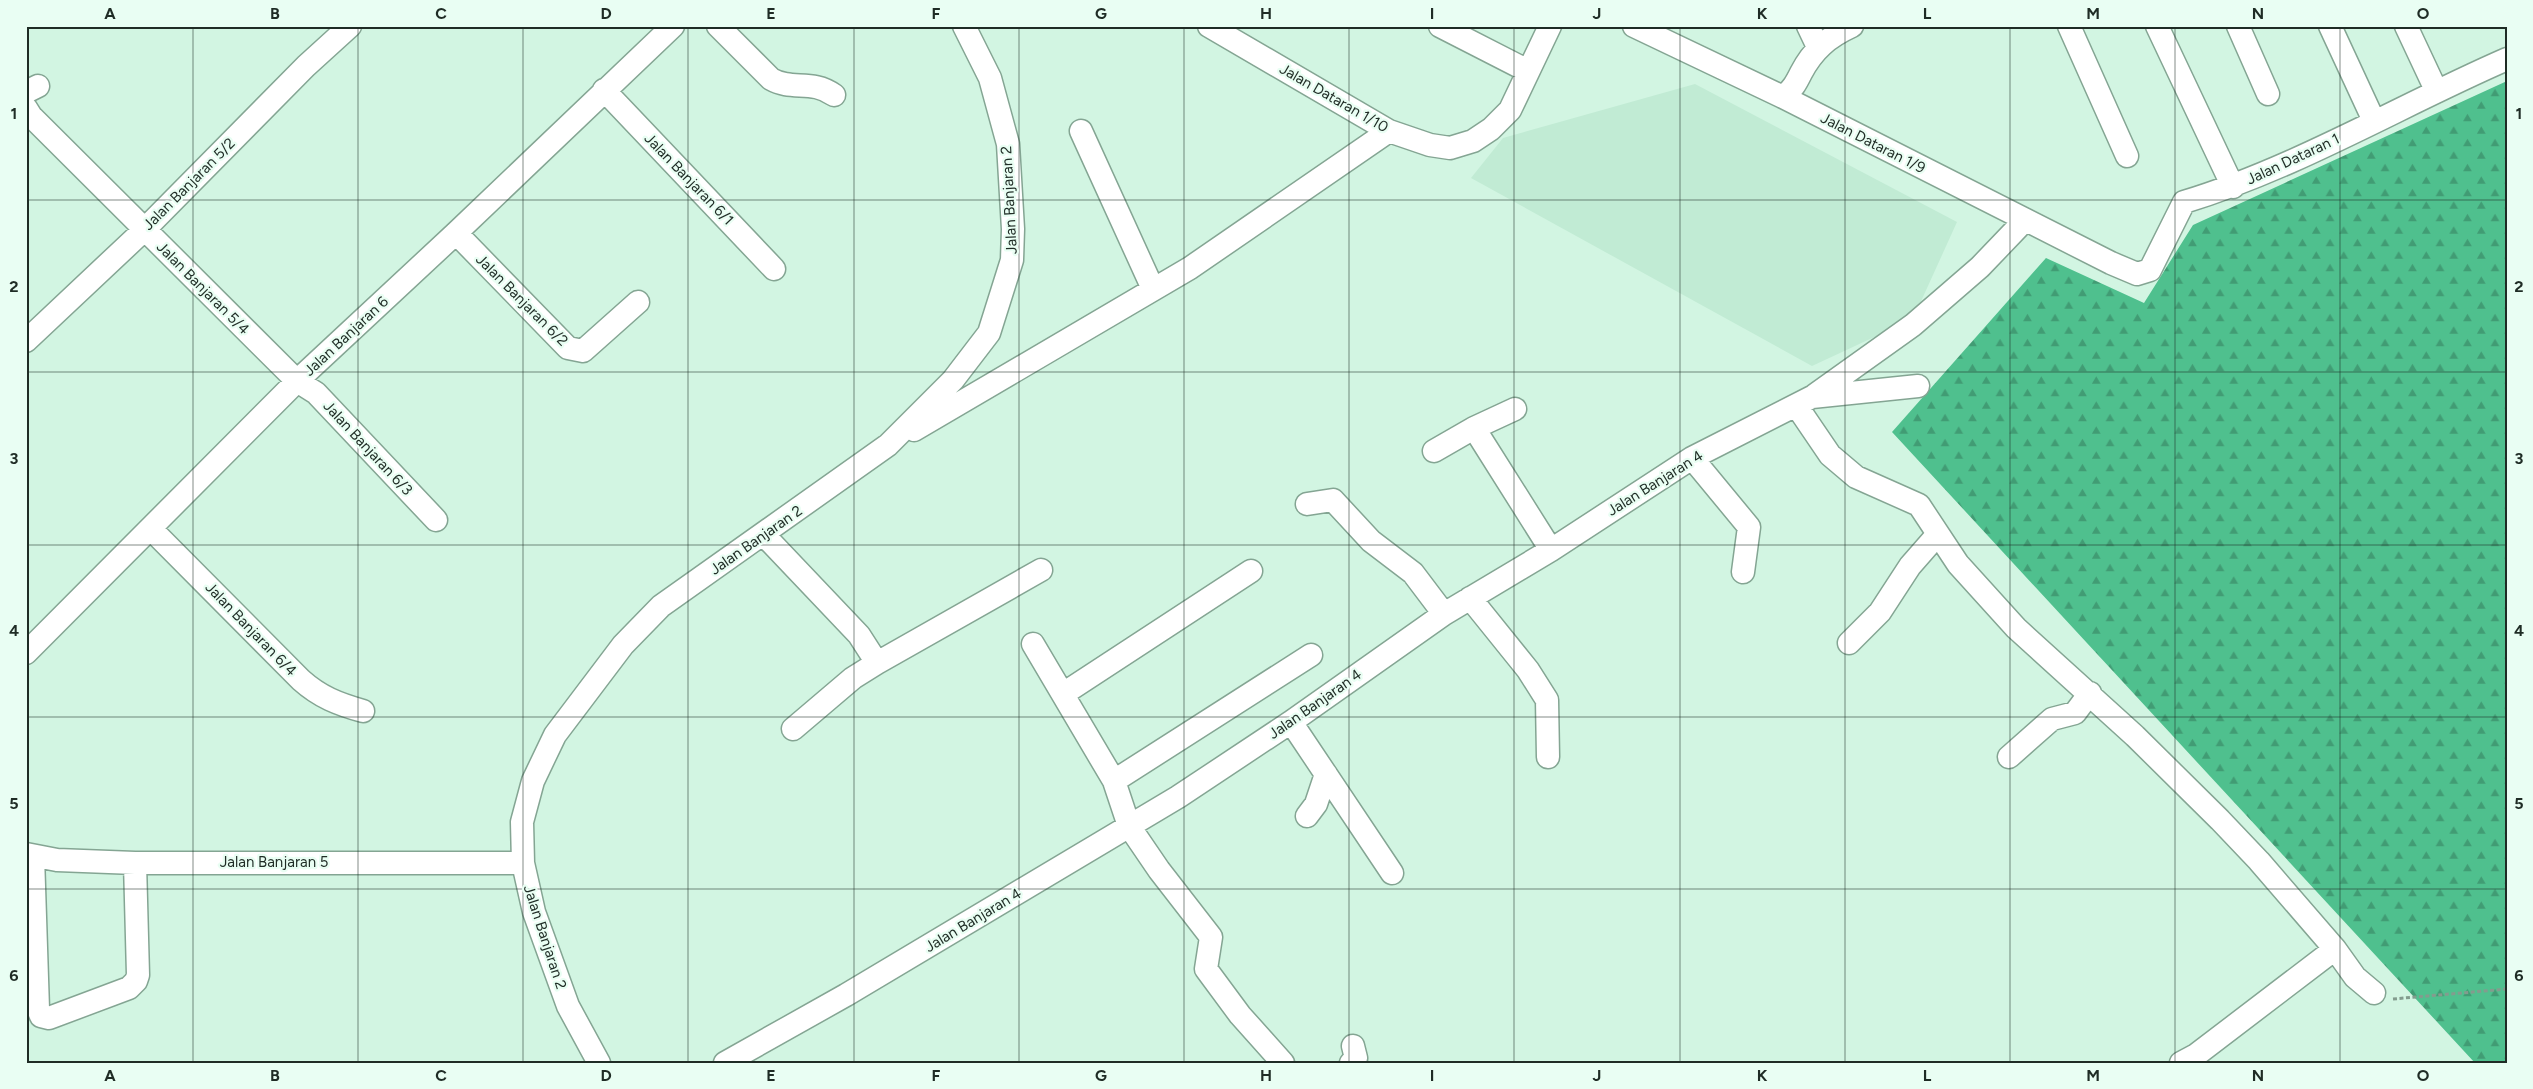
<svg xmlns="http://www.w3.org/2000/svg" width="2533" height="1089" viewBox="0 0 2533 1089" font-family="Figtree,sans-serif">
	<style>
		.built { fill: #c1ebd4 }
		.forest { fill: url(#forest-firs) }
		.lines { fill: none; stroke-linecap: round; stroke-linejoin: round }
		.minor-casing { stroke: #84a593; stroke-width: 25 }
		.path { stroke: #839c8e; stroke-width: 3; stroke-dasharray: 4 2.5; stroke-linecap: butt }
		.minor { stroke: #fff; stroke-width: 22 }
		.grid { fill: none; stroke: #1f2c25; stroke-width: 1; stroke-opacity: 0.55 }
		.labels { text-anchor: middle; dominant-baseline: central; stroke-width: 4.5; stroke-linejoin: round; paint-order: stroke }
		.street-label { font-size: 15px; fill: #1f2c25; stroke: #e9fef3 }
		.neatline { fill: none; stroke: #1f2c25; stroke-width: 2 }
		.grid-label { font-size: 16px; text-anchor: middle; font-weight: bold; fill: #1f2c25 }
	</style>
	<defs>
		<pattern id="forest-firs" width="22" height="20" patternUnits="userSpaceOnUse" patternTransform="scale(1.25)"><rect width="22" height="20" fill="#4fc08e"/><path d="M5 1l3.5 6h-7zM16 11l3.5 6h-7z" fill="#419c74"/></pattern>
	</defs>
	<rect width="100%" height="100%" fill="#d2f5e2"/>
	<path class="built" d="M1695 84 1957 222 1913 319 1812 366 1471 178 1503 138Z"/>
	<path class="forest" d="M2507 81V1063H2475L1892 432 2046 258 2144 303 2193 225Z"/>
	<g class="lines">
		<g class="minor-casing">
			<path id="minor" d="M718 26 771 79C792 91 812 79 834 95
				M1209 26 1389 131 1430 145 1450 148 1473 141 1491 129 1510 110 1550 26
				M1440 26 1528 71
				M1634 26 1783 97 2111 263 2137 274 2150 270 2184 202C2296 168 2399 106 2507 59
				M1808 26 1818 47
				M2069 26 2127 156
				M2157 26 2233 187
				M2238 26 2268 94
				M2330 26 2374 121
				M2406 26 2436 90
				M604 90 774 269
				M26 92 38 86
				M1783 97C1793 89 1796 83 1801 73 1813 50 1828 37 1852 26
				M26 108 31 116 297 381 316 393 436 520
				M1081 131 1153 289
				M456 233 568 348 583 351 638 302
				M26 341 144 230 306 66 350 26
				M1815 395 1913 325 1980 267 2025 220
				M1796 405 1830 455 1856 477 1919 505 1958 564 2016 628 2135 736 2220 820 2259 861 2335 949 2355 977 2374 993
				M1515 409 1474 428 1551 550
				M914 430 1190 268 1389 131
				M1434 451 1474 428
				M1692 458 1749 527 1743 572
				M1307 504 1333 500 1371 541 1413 573 1444 614
				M151 529 301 680C320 697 338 704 363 711
				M764 535 859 635 877 663 853 678 793 729
				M1470 598 1528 670 1547 700 1548 757
				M1849 643 1880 612 1910 566 1938 534
				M1033 644 1114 781 1129 826 1159 870 1211 937 1206 969 1240 1015 1283 1063
				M26 653 297 381 456 233 673 26
				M877 663 1041 570
				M1063 694 1251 571
				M1291 722 1392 873
				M2009 757 2052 719 2075 713 2090 693
				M1114 781 1311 655
				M1307 816 1316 804 1326 774
				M26 854 57 860 135 863H523
				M33 856 38 1009 41 1016 49 1018 129 988 136 981 138 975 135 863
				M599 1063 568 1006 534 912 523 863 522 822 533 781 555 735 623 645 661 606 888 445 953 380 989 333 1012 260 1013 229 1008 144 990 78 964 26
				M725 1063 846 995 1178 797 1291 722 1444 614 1551 550 1692 458 1812 397 1918 386
				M1351 1063 1356 1058 1353 1046
				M2181 1063 2196 1055 2335 949"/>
		</g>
		<path class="path" d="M2393 999 2507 989"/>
		<use href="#minor" class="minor"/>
	</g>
	<path class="grid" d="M193 26V1063M358 26V1063M523 26V1063M688 26V1063M854 26V1063M1019 26V1063M1184 26V1063M1349 26V1063M1514 26V1063M1680 26V1063M1845 26V1063M2010 26V1063M2175 26V1063M2340 26V1063M26 200H2507M26 372H2507M26 545H2507M26 717H2507M26 889H2507"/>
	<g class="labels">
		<g class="street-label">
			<text transform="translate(1334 98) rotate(30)">Jalan Dataran 1/10</text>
			<text transform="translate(1873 143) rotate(27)">Jalan Dataran 1/9</text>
			<text transform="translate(2293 159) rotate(-25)">Jalan Dataran 1</text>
			<text transform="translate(689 179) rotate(46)">Jalan Banjaran 6/1</text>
			<text transform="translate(189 184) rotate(-45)">Jalan Banjaran 5/2</text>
			<text transform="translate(1009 200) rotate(-93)">Jalan Banjaran 2</text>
			<text transform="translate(203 288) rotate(45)">Jalan Banjaran 5/4</text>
			<text transform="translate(522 300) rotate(45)">Jalan Banjaran 6/2</text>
			<text transform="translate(346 336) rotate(-43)">Jalan Banjaran 6</text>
			<text transform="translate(368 448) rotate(47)">Jalan Banjaran 6/3</text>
			<text transform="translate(1655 483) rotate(-32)">Jalan Banjaran 4</text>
			<text transform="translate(756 540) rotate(-35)">Jalan Banjaran 2</text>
			<text transform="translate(251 629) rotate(46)">Jalan Banjaran 6/4</text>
			<text transform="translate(1315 704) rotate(-35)">Jalan Banjaran 4</text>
			<text x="274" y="862">Jalan Banjaran 5</text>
			<text transform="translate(973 920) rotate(-31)">Jalan Banjaran 4</text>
			<text transform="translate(545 937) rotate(72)">Jalan Banjaran 2</text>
		</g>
	</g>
	<rect width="2533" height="1089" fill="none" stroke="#e9fef3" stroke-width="55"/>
	<rect x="28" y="28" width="2478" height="1034" class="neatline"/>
	<g class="grid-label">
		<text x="110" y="19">A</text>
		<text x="275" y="19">B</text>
		<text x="441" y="19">C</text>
		<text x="606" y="19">D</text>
		<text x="771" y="19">E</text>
		<text x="936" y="19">F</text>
		<text x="1101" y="19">G</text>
		<text x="1266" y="19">H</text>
		<text x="1432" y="19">I</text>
		<text x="1597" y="19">J</text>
		<text x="1762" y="19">K</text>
		<text x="1927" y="19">L</text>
		<text x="2093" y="19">M</text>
		<text x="2258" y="19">N</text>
		<text x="2423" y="19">O</text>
		<text x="14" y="119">1</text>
		<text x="2519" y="119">1</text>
		<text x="14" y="292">2</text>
		<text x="2519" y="292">2</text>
		<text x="14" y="464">3</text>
		<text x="2519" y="464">3</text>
		<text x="14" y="636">4</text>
		<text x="2519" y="636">4</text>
		<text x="14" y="809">5</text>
		<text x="2519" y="809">5</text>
		<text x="14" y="981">6</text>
		<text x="2519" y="981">6</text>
		<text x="110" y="1081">A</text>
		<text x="275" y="1081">B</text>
		<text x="441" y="1081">C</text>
		<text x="606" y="1081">D</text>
		<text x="771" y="1081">E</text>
		<text x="936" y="1081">F</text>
		<text x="1101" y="1081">G</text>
		<text x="1266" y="1081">H</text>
		<text x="1432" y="1081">I</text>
		<text x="1597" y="1081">J</text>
		<text x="1762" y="1081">K</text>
		<text x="1927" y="1081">L</text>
		<text x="2093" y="1081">M</text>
		<text x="2258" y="1081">N</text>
		<text x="2423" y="1081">O</text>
	</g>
</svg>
